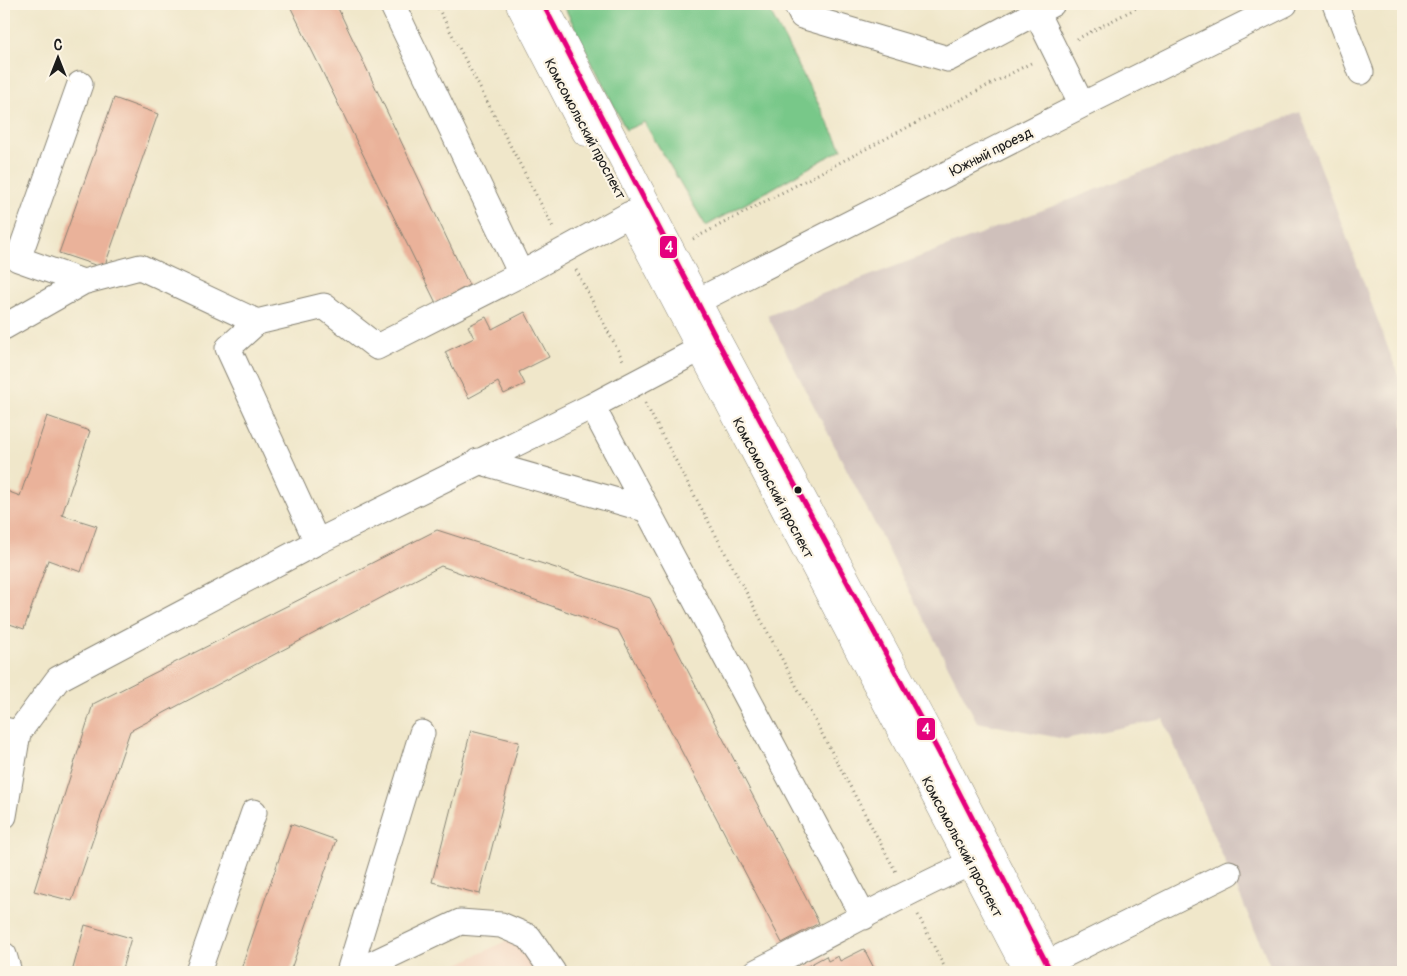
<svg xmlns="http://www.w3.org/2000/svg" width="1407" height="976" viewBox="0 0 1407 976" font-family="Pangolin,sans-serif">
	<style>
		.built { fill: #f3d4bf }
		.industrial { fill: #cfc0bb }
		.green { fill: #78c889; stroke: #4a7252 }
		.building { fill: #eab29a }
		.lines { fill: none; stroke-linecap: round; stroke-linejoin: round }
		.minor-casing { stroke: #868273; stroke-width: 27 }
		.major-casing { stroke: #868273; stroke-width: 29 }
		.path { stroke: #868273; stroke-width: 3; stroke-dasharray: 1 4; stroke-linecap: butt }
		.minor { stroke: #fff; stroke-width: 25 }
		.major { stroke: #fff; stroke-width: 28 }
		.bus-1-casing { stroke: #fcf5e5; stroke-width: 9 }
		.bus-1 { stroke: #e5007d; stroke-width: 5 }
		.bus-dot { fill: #1c1c1c; stroke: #fcf5e5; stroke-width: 2 }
		.labels { text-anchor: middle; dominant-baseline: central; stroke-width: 4.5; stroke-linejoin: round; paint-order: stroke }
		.street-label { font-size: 14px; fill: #1c1c1c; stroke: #fcf5e5 }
		.line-badge { stroke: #fcf5e5; stroke-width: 2 }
		.badge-label { font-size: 14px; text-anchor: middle; font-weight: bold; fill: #fff }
	</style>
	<rect width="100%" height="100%" fill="#fcf5e5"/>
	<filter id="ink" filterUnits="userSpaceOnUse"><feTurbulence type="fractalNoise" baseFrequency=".02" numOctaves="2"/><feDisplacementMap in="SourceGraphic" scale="10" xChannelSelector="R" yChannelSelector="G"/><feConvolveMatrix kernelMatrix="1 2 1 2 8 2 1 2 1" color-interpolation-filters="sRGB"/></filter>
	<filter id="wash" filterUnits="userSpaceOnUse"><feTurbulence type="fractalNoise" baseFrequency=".0096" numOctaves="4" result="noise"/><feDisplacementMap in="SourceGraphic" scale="20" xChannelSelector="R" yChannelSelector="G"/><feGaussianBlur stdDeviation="1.12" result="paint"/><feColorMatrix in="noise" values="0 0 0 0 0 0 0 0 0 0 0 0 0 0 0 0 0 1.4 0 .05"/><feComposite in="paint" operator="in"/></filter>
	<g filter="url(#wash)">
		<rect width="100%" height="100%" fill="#f0e7ca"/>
		<path class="built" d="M516 936 535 972H442Z"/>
		<path class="industrial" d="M1300 112 1403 388V972H1273L1163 719 1065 739 977 722 767 315Z"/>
		<path class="green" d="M563 4H766L842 149 706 226 644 122 626 130Z"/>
		<g id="blocks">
			<path class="building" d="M289 4H336L469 285 436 303Z
				M114 98 158 114 104 268 59 253Z
				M525 312 549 357 519 372 525 384 504 394 498 382 469 398 445 352 474 338 468 326 486 317 492 329Z
				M47 416 90 431 62 515 97 526 81 572 48 560 24 629 4 622V490L20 496Z
				M437 530 650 598 819 923 782 943 618 630 441 566 130 731 72 901 34 891 93 704Z
				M471 730 519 742 480 894 432 882Z
				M291 824 336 840 290 972H240Z
				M85 925 131 938 121 972H72Z
				M864 949 876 972H804L802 969 826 956 828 961 838 956 840 961Z"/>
		</g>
	</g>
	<g filter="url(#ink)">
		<use href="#blocks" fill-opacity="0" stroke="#868273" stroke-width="1"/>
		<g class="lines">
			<g class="minor-casing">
				<path id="minor" d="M392 4 521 274 630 214
					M796 4 802 16 948 59 1052 4
					M1032 4 1082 105
					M1335 4 1361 72
					M80 84 18 259 83 282
					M680 310 1082 105 1285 4
					M257 322 228 348 317 542
					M4 327 83 282 140 267 257 322 324 306 377 347 521 274
					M592 406 864 917
					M478 461 645 509
					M4 730 18 733 58 679 317 542 592 406 717 340
					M4 816 18 733
					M4 955 9 972
					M1046 964 1229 873
					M198 972 254 812
					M349 972 422 733
					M355 972 460 922 501 925 529 937 553 972
					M756 972C828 936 897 896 971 863"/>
			</g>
			<g class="major-casing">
				<path id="major" d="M520 4 586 132
					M543 4 717 340 938 751 1051 972
					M636 225 1028 972"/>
			</g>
			<path class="path" d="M436 4 554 229
				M1077 39 1144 4
				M693 239 1033 62
				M576 270 624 362
				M645 403 897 874
				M918 915 947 972"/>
			<use href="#minor" class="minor"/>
			<use href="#major" class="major"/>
			<g class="bus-1-casing">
				<path id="bus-1" d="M543 4 717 340 938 751 1051 972"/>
			</g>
			<use href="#bus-1" class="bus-1"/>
		</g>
	</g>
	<circle class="bus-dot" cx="798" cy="490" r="4.5"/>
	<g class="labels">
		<g class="street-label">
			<text transform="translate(585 129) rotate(62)">Комсомольский проспект</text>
			<text transform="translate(991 152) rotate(-27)">Южный проезд</text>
			<text transform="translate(773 488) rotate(62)">Комсомольский проспект</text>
			<text transform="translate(962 847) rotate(62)">Комсомольский проспект</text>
		</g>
	</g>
	<g class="line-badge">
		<rect x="659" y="235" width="19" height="24" rx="5" fill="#e5007d"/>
		<rect x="916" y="717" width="20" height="24" rx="5" fill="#e5007d"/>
	</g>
	<g class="badge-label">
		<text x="669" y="252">4</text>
		<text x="926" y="734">4</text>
	</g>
	<rect width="1407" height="976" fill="none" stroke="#fcf5e5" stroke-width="20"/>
	<g transform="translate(58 58)" stroke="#fcf5e5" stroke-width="4" paint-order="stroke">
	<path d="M0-4L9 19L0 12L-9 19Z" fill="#1c1c1c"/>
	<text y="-8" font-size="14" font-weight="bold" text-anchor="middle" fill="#1c1c1c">С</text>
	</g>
</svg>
